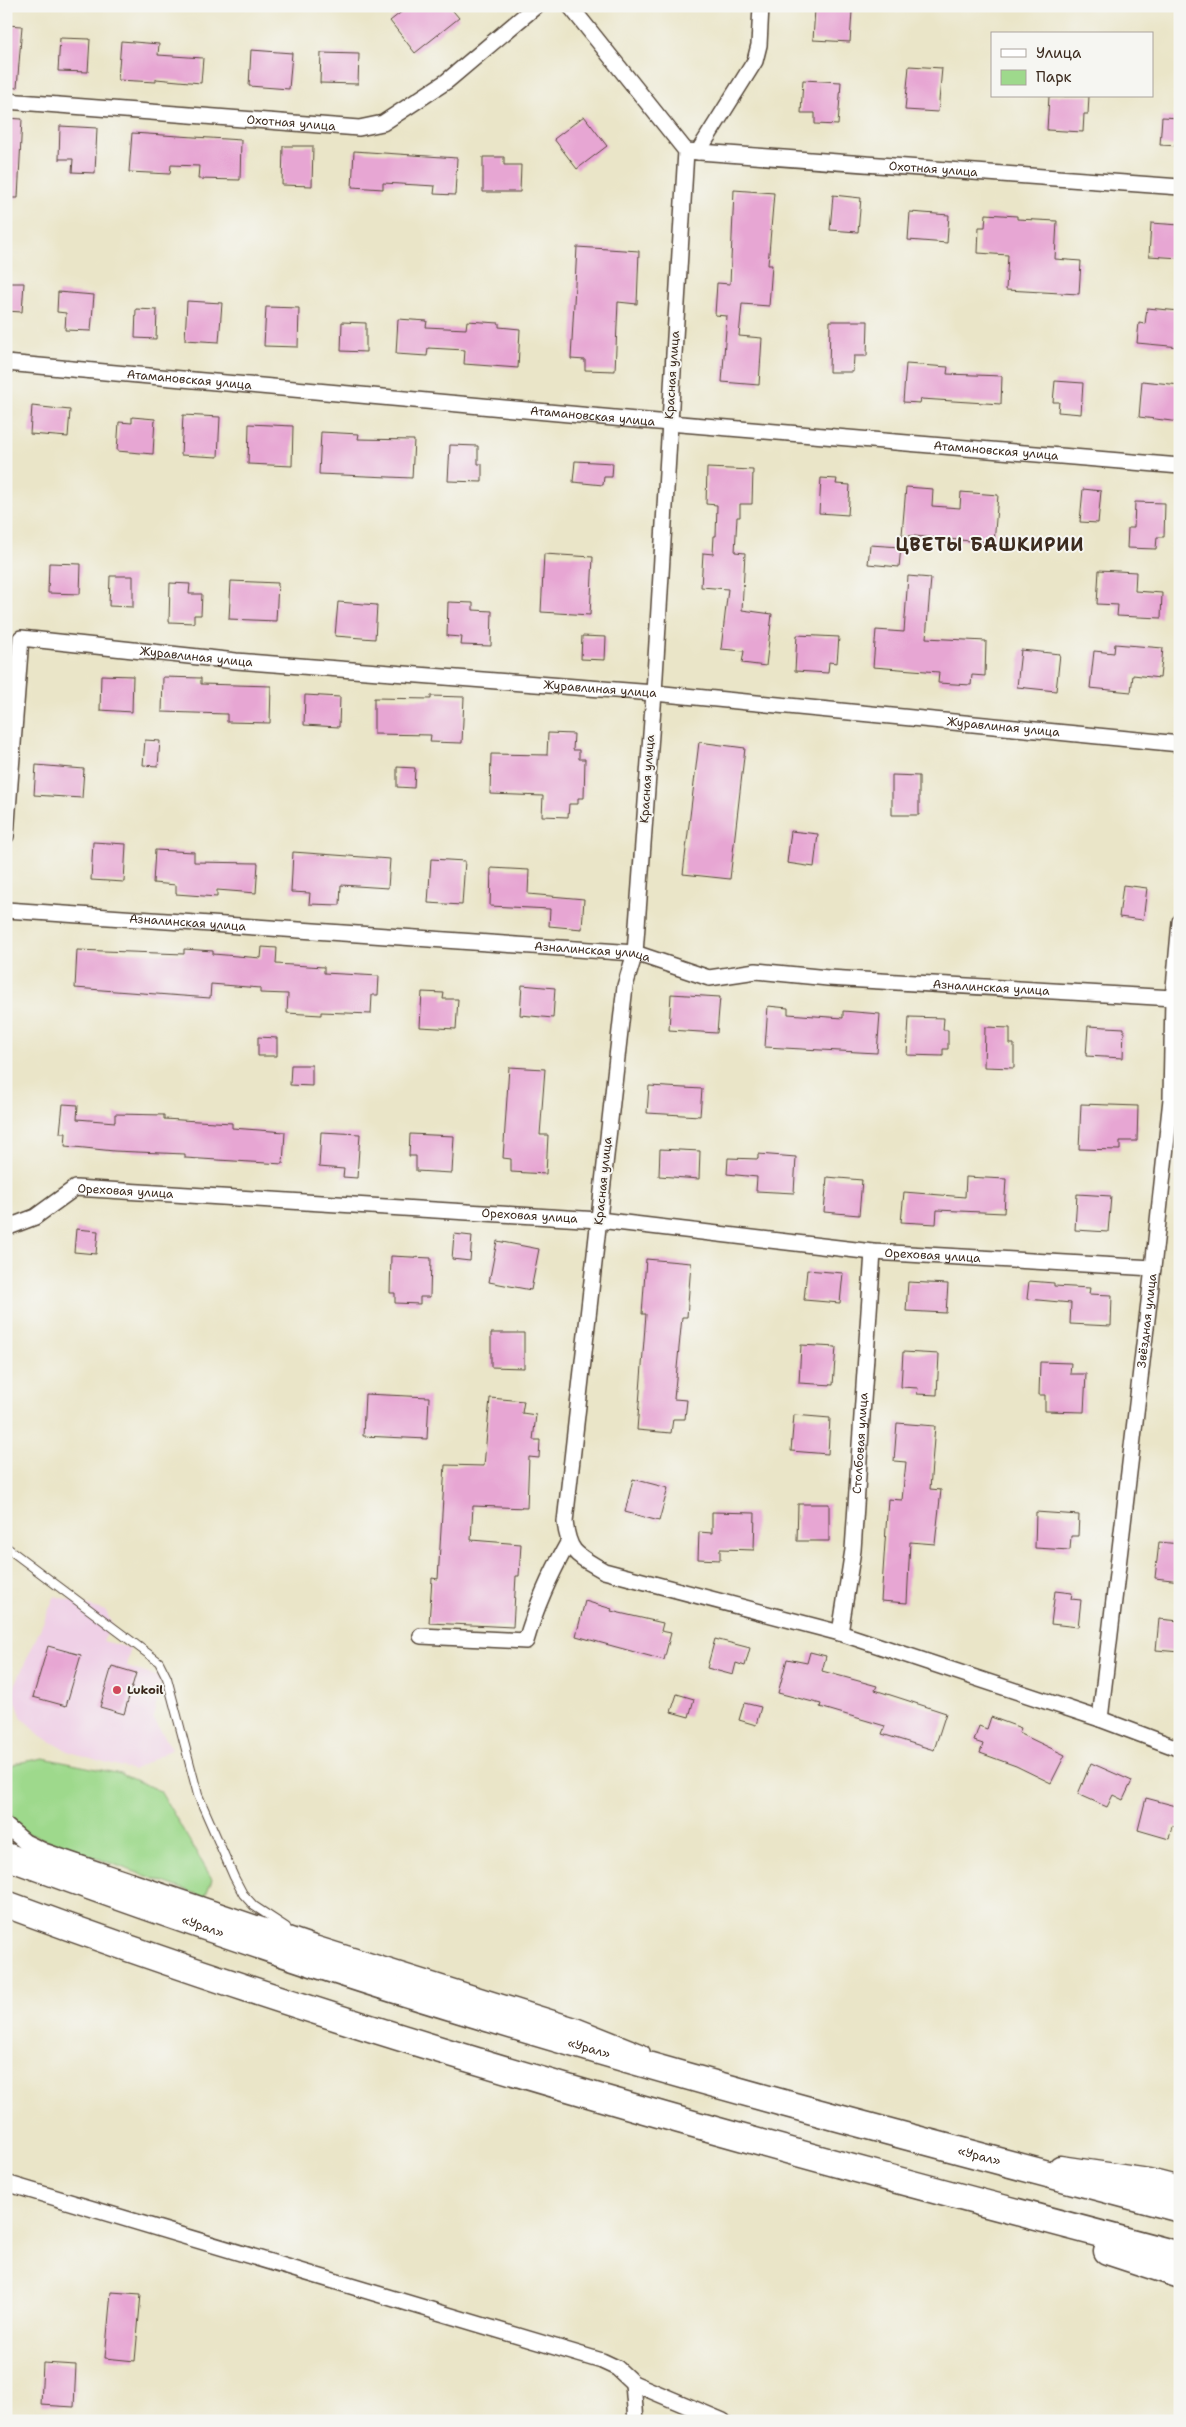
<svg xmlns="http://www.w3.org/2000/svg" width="1186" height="2427" viewBox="0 0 1186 2427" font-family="'Shantell Sans',sans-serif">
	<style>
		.built { fill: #efd0e6 }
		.green { fill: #9ed98c; stroke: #6c8255 }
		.building { fill: #e7a6d3 }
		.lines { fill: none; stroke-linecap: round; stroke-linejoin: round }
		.lane-casing { stroke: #554638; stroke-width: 10 }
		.street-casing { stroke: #554638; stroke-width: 18 }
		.primary-casing { stroke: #554638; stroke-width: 25 }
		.highway-casing { stroke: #554638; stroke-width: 29 }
		.lane { stroke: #fff; stroke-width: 8 }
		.street { stroke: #fff; stroke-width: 15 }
		.primary { stroke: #fff; stroke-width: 22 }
		.highway { stroke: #fff; stroke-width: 26 }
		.poi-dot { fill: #d1495b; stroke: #f6f6f2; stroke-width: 2 }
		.labels { text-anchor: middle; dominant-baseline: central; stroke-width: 4; stroke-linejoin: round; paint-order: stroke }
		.street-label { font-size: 12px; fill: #3b2a1e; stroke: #f6f6f2 }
		.poi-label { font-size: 12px; font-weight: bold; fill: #3b2a1e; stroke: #f6f6f2; text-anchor: start }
		.district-label { font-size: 18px; font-weight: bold; letter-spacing: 1px; fill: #3b2a1e; stroke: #f6f6f2 }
	</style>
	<rect width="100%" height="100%" fill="#f6f6f2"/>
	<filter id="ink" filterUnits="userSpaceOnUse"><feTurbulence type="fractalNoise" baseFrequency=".02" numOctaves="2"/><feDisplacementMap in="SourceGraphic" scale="10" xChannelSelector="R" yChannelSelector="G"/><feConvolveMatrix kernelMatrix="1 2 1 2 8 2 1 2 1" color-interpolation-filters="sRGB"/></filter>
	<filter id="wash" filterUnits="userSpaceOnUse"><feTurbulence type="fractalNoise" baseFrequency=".0096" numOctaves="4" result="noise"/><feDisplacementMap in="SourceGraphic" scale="20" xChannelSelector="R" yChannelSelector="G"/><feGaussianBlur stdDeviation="1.12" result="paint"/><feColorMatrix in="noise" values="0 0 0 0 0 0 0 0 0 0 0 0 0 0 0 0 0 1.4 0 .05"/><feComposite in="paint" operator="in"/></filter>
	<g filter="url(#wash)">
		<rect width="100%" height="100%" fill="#eae5c8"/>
		<path class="built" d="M55 1596 106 1611 112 1624 103 1641 130 1648 127 1667 162 1678 153 1718 172 1749 133 1770 70 1752 41 1736 22 1718 12 1692Z"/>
		<path class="green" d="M43 1758 121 1774 160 1791 212 1879 205 1897 21 1831 6 1806V1770L17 1763Z"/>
		<g id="blocks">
			<path class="building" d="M409 6H449L459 18 415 53 390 21Z
				M815 9 852 11 850 42 813 40Z
				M6 25 22 26 17 88 6 87Z
				M60 38 90 39 88 72 58 71Z
				M121 41 159 44 158 55 203 58 201 83 156 79V82L118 80Z
				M251 50 292 53 289 89 249 86Z
				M321 53 359 54 358 84 320 83Z
				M909 66 942 68 938 112 905 110Z
				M803 80 841 82 838 125 815 124V113H801Z
				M1049 96H1089L1088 114H1084L1083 132 1047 130Z
				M584 116 607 146 577 169 554 139Z
				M1162 117 1180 118V146L1160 145Z
				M6 118 22 119 18 198H6Z
				M60 126 97 128 95 173 72 172 73 159H59Z
				M132 133 241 140 240 180 198 179 199 166 171 165 170 174 129 172Z
				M283 146H313L312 186 282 185Z
				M354 151 457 158 455 195 434 194 435 186 383 183V189L352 187Z
				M483 157H504V165H521L520 192H483Z
				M734 190 774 193 768 265H772L769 306 742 304 739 336 762 338 759 385 722 382 727 316 715 315 717 283 730 284Z
				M833 195 861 198 858 232 830 230Z
				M910 212 949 215 947 243 908 240Z
				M986 214 1017 216V219L1057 221 1055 259 1081 261 1079 294 1006 290 1008 255 978 253 979 227H985Z
				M1151 223 1180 225V258L1149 256Z
				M577 247 639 251 637 304 618 302 615 371 585 370V360L571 359Z
				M6 283H24L22 312 6 311Z
				M58 292 94 295 91 331 65 330 66 313 57 312Z
				M187 301 222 303 219 342 185 340Z
				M266 307 299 308 298 347 264 346Z
				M1147 308 1180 311V347L1137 343 1139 323 1145 324Z
				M136 309 157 310 156 339 135 338Z
				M398 319 427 321 426 327 466 329 467 321 499 323V327L520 329 518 368 464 364 465 350 428 348 427 356 396 354Z
				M830 321H868L867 356H854L853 372H829Z
				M342 322 366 323V352L341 351Z
				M906 364 948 367 947 374 1002 376 1001 404 921 399 920 403 903 402Z
				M1055 381 1083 383 1081 414 1058 412 1059 402H1053Z
				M1142 381 1180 385V422L1139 417Z
				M32 406 70 410 68 437 30 434Z
				M183 415 220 417 218 457 181 455Z
				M132 417 155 419 153 454 117 451 119 422 132 423Z
				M249 424 293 426 292 466 248 464Z
				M321 432 359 434 358 439 414 440 412 478 319 474Z
				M450 445 478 446V464H482V482L448 481Z
				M575 461 613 463 612 477H604L603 485 573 482Z
				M707 468 753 470 752 504H740V517H737L735 552 745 553 742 610 772 614 766 666 742 663 744 651 721 649 728 589 701 587 703 553 713 554 714 536H716L717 505 706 504Z
				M821 478 837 479 836 484 850 485 848 515 819 513Z
				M906 487 933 489 932 506 960 508 961 492 998 495 994 543 902 535Z
				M1083 489 1101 491 1098 523 1080 522Z
				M1135 502 1165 503 1164 537H1157L1156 549 1127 548 1128 528H1134Z
				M870 545 901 547 899 567 868 564Z
				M544 554 593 557 590 615 541 612Z
				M49 563 81 564 80 594 48 593Z
				M1099 570 1136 572 1135 591 1162 593 1161 618 1117 616 1118 605 1097 604Z
				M110 576H133V607L109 606Z
				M908 576 931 578 926 638 986 641 985 676 972 675 971 685 938 683 939 672 873 667 876 630 904 632Z
				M231 581 278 583 276 621 229 619Z
				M170 583 190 584 189 594H202L201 615H194V623L169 622Z
				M338 602 377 605 375 639 335 636Z
				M448 602 473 603V610L492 611 491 646 461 645 462 637 447 636Z
				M797 635 839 637 837 663 829 662 828 673 795 671Z
				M582 636 606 637 605 660 581 659Z
				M1115 644 1163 648 1160 678 1133 675 1131 692 1090 688 1094 651 1114 653Z
				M1021 650 1060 654 1056 691 1017 687Z
				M101 675 133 676 132 712 100 710Z
				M163 677 201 678V684L271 686 270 723 227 722V714L162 712Z
				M305 695 340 697 339 727 304 725Z
				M431 696 464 697 462 743 430 742 431 735 374 734V698L431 699Z
				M548 733 574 734 573 750H579V759H585L584 798H578V804H569L568 817 542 816 543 796 490 794 491 754 547 755Z
				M145 740 160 741 158 766 143 765Z
				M699 742 745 748 730 879 683 874Z
				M36 765 84 769 82 798 34 795Z
				M397 767 415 768 414 788 397 787Z
				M892 775 919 776V815H892Z
				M791 831 818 834 814 867 787 863Z
				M93 842 126 844 124 882 91 880Z
				M155 850 194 852V862L258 863 256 893 217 890V897L176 894V885L153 883Z
				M293 852 390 859 388 888 341 885 340 905 309 904 310 893 291 892Z
				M431 859 465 861 462 905 428 903Z
				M491 868 529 870 528 894 584 899 582 929 549 926 550 909 490 906Z
				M1123 885 1147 888 1143 920 1119 917Z
				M262 947 277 948 276 964 324 967V973L379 976 378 995H372L371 1014 321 1012V1015L287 1013 288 994 260 993V988L211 984 210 998 75 988 77 950 184 954V949L213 951V954L261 958Z
				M522 985 555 988 553 1018 520 1015Z
				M422 992 444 993 443 999H458L456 1029 420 1027Z
				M671 994 720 997 717 1033 669 1030Z
				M768 1006 788 1008V1014L843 1018V1011L880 1014 877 1053 765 1047Z
				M909 1017 944 1018 943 1030H948V1049H943V1056L907 1055Z
				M1088 1026 1124 1028 1123 1058 1086 1056Z
				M985 1027 1010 1028V1044H1014V1068L984 1067Z
				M258 1037 277 1038V1056H258Z
				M291 1065H312V1086L290 1085Z
				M509 1067 545 1069 540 1135H548L546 1174 511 1172V1159L503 1158Z
				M649 1086 702 1089 700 1116 647 1113Z
				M63 1104 78 1105 77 1119 115 1122V1114L164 1115V1119L232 1123V1128L285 1132 283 1164 185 1158V1154L114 1151 65 1146 66 1133H60Z
				M1081 1104 1138 1106 1137 1141H1120V1150L1079 1149Z
				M321 1132 360 1134 357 1178 343 1177 344 1169 319 1167Z
				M410 1134 454 1136 452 1173 416 1171V1156H409Z
				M660 1149 700 1151 699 1179 659 1176Z
				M758 1154 796 1157 794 1193 756 1191 757 1177 727 1174 728 1158 758 1159Z
				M827 1177 862 1180 859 1215 824 1212Z
				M966 1177 1006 1179 1004 1213 937 1210 936 1224 901 1222 904 1192 965 1197Z
				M1077 1194 1111 1196 1108 1232 1075 1230Z
				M76 1229 98 1231 96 1254 74 1252Z
				M454 1234 472 1236 470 1261 452 1259Z
				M497 1241 539 1249 531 1290 489 1282Z
				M391 1256 431 1258 430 1297H420V1304L395 1303V1293H390Z
				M646 1259 691 1263 687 1317H682L674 1399 687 1400 685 1419H673L671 1433 637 1430 646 1314H642Z
				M807 1270 843 1273 840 1303 804 1300Z
				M1029 1281 1054 1283V1286L1090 1288 1089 1294 1112 1295 1111 1326 1070 1324 1071 1303 1027 1299Z
				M908 1282 948 1284 946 1313 906 1311Z
				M491 1333H524V1368L491 1367Z
				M801 1345 836 1347 833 1385 799 1383Z
				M903 1352 939 1354 937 1395 917 1394 918 1388 901 1387Z
				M1040 1362 1071 1363 1070 1374H1086L1084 1412 1045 1411V1395H1039Z
				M365 1394 429 1397 427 1439 363 1436Z
				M490 1398 524 1401 522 1413 536 1415 533 1440H540L539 1458 529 1457 527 1508 473 1506 471 1540 521 1544 519 1576H516L513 1627 429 1623 432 1578 438 1579 445 1465 484 1466Z
				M794 1415 830 1418 828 1454 791 1451Z
				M897 1423 935 1426 930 1489 941 1490 935 1544 910 1542 907 1603 881 1601 888 1499 902 1500 906 1462 894 1461Z
				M633 1479 668 1488 659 1521 625 1512Z
				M798 1504H829V1541H797Z
				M712 1512 755 1513 754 1550 720 1549V1560L698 1559 699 1532 712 1533Z
				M1036 1512 1079 1515 1078 1536H1071L1070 1550 1035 1548Z
				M1159 1542 1180 1544V1581L1155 1578Z
				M1055 1591 1072 1593 1071 1599 1081 1600 1078 1627 1051 1624Z
				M585 1601 612 1609 611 1611 663 1623 661 1631 671 1633 664 1660 576 1636Z
				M1159 1619 1180 1621V1652L1156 1650Z
				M715 1639 750 1648 745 1666 736 1663 733 1675 707 1668Z
				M48 1646 81 1655 66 1706 33 1697Z
				M810 1652 826 1656 822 1671 877 1686 875 1690 946 1713 934 1750 882 1734 885 1726 820 1707 821 1704 778 1693 787 1659 807 1663Z
				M112 1666 136 1673 124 1714 100 1707Z
				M677 1694 694 1699 689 1717 671 1712Z
				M744 1703 761 1707 756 1725 739 1720Z
				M991 1717 1021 1728 1019 1733 1065 1755 1051 1783 1016 1766 980 1753 983 1744 974 1741 979 1726 987 1729Z
				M1091 1763 1132 1781 1123 1800 1113 1795 1107 1807 1078 1794Z
				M1146 1798 1180 1807V1828L1172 1826 1169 1839 1138 1830Z
				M111 2292 141 2294 135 2361 105 2358Z
				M43 2363 76 2365 74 2407 41 2405Z"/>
		</g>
	</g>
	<g filter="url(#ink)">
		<use href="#blocks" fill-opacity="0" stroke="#554638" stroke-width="1"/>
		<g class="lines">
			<g class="lane-casing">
				<path id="lane" d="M6 1547 159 1662 167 1678 198 1795 234 1877 243 1894 254 1906 286 1927"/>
			</g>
			<g class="street-casing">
				<g id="street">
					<path d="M570 6 686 151 654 693 635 953 625 986 565 1522C569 1554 577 1555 604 1571L840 1633 1100 1719 1180 1749"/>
					<path id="s1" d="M6 101 359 128 383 123 447 81 536 6"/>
					<path id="s2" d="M686 151 1180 187"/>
					<path d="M698 152 755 61 759 45 761 6"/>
					<path id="s3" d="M6 363 669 423 1180 466"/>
					<path id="s4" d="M6 836 21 638 236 661 654 693 1180 744"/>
					<path id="s5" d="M6 910 635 953 709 978 756 971 828 978 1173 998"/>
					<path id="s6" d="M6 1228 35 1217 75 1188 599 1220 873 1252 1153 1268"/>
					<path id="s7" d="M840 1633 853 1550 873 1252"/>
					<path d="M421 1636 526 1641C536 1606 550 1575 568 1543"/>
					<path id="s8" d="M1100 1719 1153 1268 1171 1099 1173 998 1180 922"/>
					<path d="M6 1826 25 1842 44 1851 316 1944 577 2026 642 2052"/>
					<path d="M6 2183 602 2361 617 2368 633 2383 723 2421"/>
					<path d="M633 2383 636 2421"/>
				</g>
			</g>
			<g class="primary-casing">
				<path id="primary" d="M1060 2167 1149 2180 1180 2188"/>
			</g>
			<g class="highway-casing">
				<g id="highway">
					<path id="s9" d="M6 1856C156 1911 308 1964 461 2010 699 2083 939 2145 1180 2209"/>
					<path d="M6 1904C390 2047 785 2151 1180 2255"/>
					<path d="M1107 2251 1180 2275"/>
				</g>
			</g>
			<use href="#lane" class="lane"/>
			<use href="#street" class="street"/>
			<use href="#primary" class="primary"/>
			<use href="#highway" class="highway"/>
		</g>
	</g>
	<circle class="poi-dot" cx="117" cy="1690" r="5"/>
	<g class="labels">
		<g class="street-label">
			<text stroke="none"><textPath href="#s1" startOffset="286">Охотная улица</textPath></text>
			<text stroke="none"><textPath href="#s2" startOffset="248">Охотная улица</textPath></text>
			<text transform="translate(672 375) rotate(-86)">Красная улица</text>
			<text stroke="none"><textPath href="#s3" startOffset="184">Атамановская улица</textPath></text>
			<text stroke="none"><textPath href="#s3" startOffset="589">Атамановская улица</textPath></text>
			<text stroke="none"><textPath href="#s3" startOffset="994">Атамановская улица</textPath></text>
			<text stroke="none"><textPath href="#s4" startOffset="375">Журавлиная улица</textPath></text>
			<text stroke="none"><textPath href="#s4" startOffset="780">Журавлиная улица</textPath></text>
			<text stroke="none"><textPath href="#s4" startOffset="1185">Журавлиная улица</textPath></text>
			<text transform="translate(647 779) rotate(-86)">Красная улица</text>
			<text stroke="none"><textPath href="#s5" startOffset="182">Азналинская улица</textPath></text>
			<text stroke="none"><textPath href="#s5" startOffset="588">Азналинская улица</textPath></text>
			<text stroke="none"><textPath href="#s5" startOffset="992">Азналинская улица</textPath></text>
			<text transform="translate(603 1181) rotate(-84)">Красная улица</text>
			<text stroke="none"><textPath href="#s6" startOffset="131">Ореховая улица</textPath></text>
			<text stroke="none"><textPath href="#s6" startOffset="536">Ореховая улица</textPath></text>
			<text stroke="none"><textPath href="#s6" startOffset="941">Ореховая улица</textPath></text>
			<text stroke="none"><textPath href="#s8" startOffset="401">Звёздная улица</textPath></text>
			<text stroke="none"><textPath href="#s7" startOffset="191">Столбовая улица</textPath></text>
			<text stroke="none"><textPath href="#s9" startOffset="209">«Урал»</textPath></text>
			<text stroke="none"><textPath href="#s9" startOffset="614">«Урал»</textPath></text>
			<text stroke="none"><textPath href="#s9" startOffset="1019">«Урал»</textPath></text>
		</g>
		<g class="poi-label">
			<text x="127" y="1690">Lukoil</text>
		</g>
		<g class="district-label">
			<text x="990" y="545">ЦВЕТЫ БАШКИРИИ</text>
		</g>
	</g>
	<rect width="1186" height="2427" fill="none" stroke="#f6f6f2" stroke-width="25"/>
	<rect x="991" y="32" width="162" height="65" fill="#f6f6f2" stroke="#aba49d"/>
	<rect x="1001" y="49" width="25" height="8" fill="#ffffff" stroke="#aba49d"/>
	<text x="1036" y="58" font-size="15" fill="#3b2a1e">Улица</text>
	<rect x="1001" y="70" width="25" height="15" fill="#9ed98c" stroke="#aba49d"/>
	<text x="1036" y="82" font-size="15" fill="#3b2a1e">Парк</text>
</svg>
